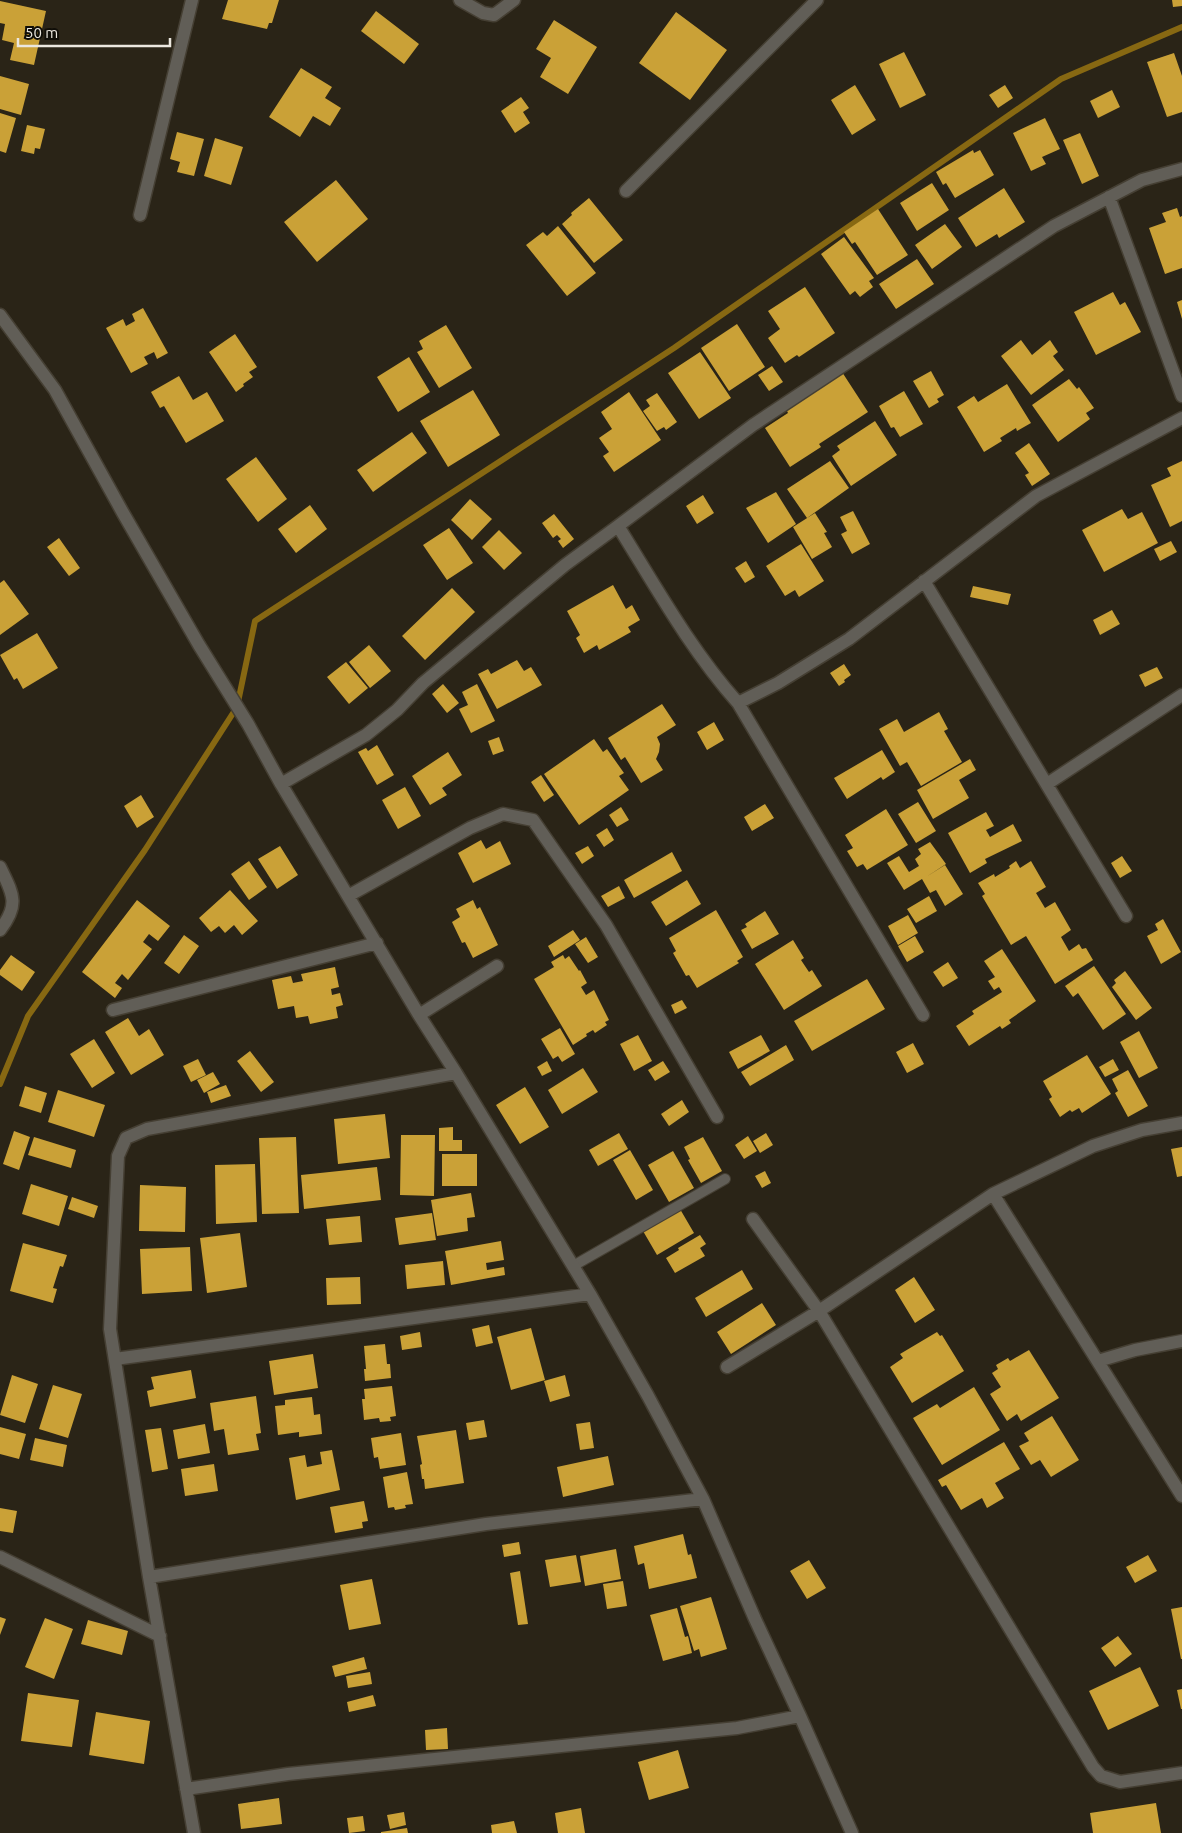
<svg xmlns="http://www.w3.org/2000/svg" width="1182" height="1833" viewBox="0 0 1182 1833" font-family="Ubuntu,sans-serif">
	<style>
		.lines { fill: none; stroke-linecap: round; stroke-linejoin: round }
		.stream { stroke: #876812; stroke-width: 6 }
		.building { fill: #caa137 }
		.lane-casing { stroke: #453f33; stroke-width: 12 }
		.street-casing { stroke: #453f33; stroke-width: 15 }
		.lane { stroke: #615e57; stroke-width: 10 }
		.street { stroke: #615e57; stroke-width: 12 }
	</style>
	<rect width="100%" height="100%" fill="#2a2417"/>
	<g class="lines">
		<path class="stream" d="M0 1084 28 1016 145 850 237 707 255 621 674 348 1061 79 1182 27"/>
	</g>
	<path class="building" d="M228 0H279L272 23H269L267 29 222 19Z
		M1172 0H1182V6L1173 7Z
		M0 1 46 11 34 65 10 60 14 43 2 40 5 24 0 23Z
		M376 11 419 44 404 64 361 31Z
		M676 12 727 50 690 100 639 63Z
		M554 20 597 47 568 94 540 77 551 58 536 49Z
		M904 52 926 95 900 108 879 64Z
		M1174 53 1182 76V112L1167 117 1147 62Z
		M301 68 332 87 325 98 341 108 330 126 313 116 300 137 269 117Z
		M0 76 29 84 21 115 0 109Z
		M855 85 876 120 852 135 831 100Z
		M1005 85 1013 98 998 108 989 95Z
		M1112 90 1120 107 1098 118 1090 101Z
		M521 97 529 108 523 112 530 123 515 133 501 111Z
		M0 113 16 118 6 153 0 151Z
		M1045 118 1060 149 1042 157 1046 164 1031 171 1013 133Z
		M27 125 45 129 40 149 35 148 34 154 21 151Z
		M177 132 204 139 194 176 177 172 180 162 170 159Z
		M1080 133 1099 176 1082 184 1063 140Z
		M215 138 243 147 231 185 204 176Z
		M973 150 974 153 980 150 994 175 955 198 946 183 943 185 936 172Z
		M336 180 368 219 317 262 284 222Z
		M932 183 949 210 917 231 900 203Z
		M1004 188 1025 222 999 238 997 234 976 247 958 218Z
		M589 198 623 240 594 263 562 224 572 215 571 213Z
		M1177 208 1180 217 1182 216V268L1165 274 1149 228 1166 222 1162 213Z
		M878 209 908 255 877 275 855 242 852 244 844 232Z
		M945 224 962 247 932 269 915 245Z
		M558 226 596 273 567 296 526 245 543 232 547 236Z
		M844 237 874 278 869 281 873 287 860 297 855 291 850 295 821 254Z
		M917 259 934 284 896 309 879 284Z
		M805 287 835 333 799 357 797 355 785 363 768 338 780 329 768 311Z
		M1113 292 1120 305 1125 302 1141 332 1096 355 1074 312Z
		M1182 300V319L1177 302Z
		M143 308 168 353 157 359 154 352 144 357 148 364 131 373 106 328 123 319 126 326 135 321 132 314Z
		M737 324 765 367 729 391 701 348Z
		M446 325 472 368 439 388 417 352 423 349 419 341Z
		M235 334 257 367 249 372 253 377 243 384 244 386 236 392 209 352Z
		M1021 340 1032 355 1050 340 1058 352 1053 356 1064 370 1031 395 1001 356Z
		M700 352 731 398 699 419 668 373Z
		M409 357 430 392 398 412 377 377Z
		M772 366 783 382 769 391 758 375Z
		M931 371 944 395 937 399 939 402 929 408 913 381Z
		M842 372 868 412 819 444 821 447 790 467 765 428 788 413 786 409Z
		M179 376 193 400 207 392 224 421 186 443 164 406 160 408 151 392Z
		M1069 379 1077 389 1079 387 1094 408 1086 413 1090 419 1058 442 1032 405Z
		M1007 384 1031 423 1017 431 1016 428 1000 438 1002 441 984 452 957 407 974 396 978 402Z
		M473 390 500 435 448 467 420 421Z
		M904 391 923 424 900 437 894 427 891 428 879 406Z
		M629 392 661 440 614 472 603 456 609 452 599 438 612 429 601 412Z
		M657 393 677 422 666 430 664 427 657 431 643 411 650 406 646 400Z
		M875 421 897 455 851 486 832 456 840 450 837 446Z
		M412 432 427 453 373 492 357 470Z
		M1029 443 1050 474 1032 486 1025 475 1029 473 1015 453Z
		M256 457 287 499 258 522 226 479Z
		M830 461 849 488 807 518 787 489Z
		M1182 461V521L1170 527 1151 485 1171 476 1167 468Z
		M776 492 796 524 768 543 746 508Z
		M703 495 714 513 697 524 686 506Z
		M470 499 492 519 472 540 451 520Z
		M310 505 327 529 296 553 278 529Z
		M1122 509 1128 519 1142 512 1158 543 1104 572 1082 530Z
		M853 511 870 544 852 554 841 534 847 531 840 517Z
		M815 513 827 532 824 533 832 547 812 559 793 527Z
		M554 514 574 539 563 548 558 541 561 539 557 535 553 538 542 523Z
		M449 528 473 563 447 580 423 545Z
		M499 530 522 553 504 570 482 547Z
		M59 538 80 568 69 576 47 547Z
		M1171 541 1177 552 1160 561 1154 549Z
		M801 544 824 581 799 597 795 590 785 596 766 566Z
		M746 561 755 577 745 583 735 568Z
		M4 580 29 614 0 635V583Z
		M613 585 626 609 632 605 640 620 628 627 631 632 599 650 597 645 584 653 576 638 580 635 567 611Z
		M973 586 1011 594 1008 605 970 597Z
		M452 588 475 612 425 660 402 636Z
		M1112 610 1120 624 1100 635 1093 620Z
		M37 633 58 668 23 689 17 678 14 680 0 655Z
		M369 645 391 671 370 688 349 662Z
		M517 660 524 671 531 667 542 685 497 709 478 674 488 669 491 674Z
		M346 662 368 688 349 704 327 677Z
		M844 664 851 675 844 680 845 682 839 686 830 673Z
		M1157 667 1163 678 1145 687 1139 675Z
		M443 684 459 703 447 713 432 694Z
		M477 684 495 721 471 733 459 709 468 705 462 692Z
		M662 704 676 725 657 737 660 744 659 752 656 759 663 770 641 783 625 757 621 760 608 738Z
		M939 712 948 729 944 731 962 762 921 786 907 762 900 766 879 729 897 719 904 732Z
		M714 722 724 740 707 750 697 732Z
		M499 737 504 751 493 755 488 741Z
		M594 739 603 752 607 749 624 773 619 776 629 790 579 825 544 774Z
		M377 745 394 775 377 785 358 752 366 748 368 751Z
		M882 750 895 772 883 780 881 777 847 799 834 778Z
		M448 752 462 775 442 788 447 795 430 805 412 776Z
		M970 759 976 770 959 780 969 798 933 819 917 790Z
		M541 775 554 795 544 802 531 782Z
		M405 787 421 816 398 829 382 800Z
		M141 795 154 817 137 828 124 806Z
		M918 802 936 831 916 843 898 814Z
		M765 804 774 818 752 831 744 817Z
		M621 807 629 820 617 827 609 815Z
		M886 809 908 845 867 870 863 864 857 867 847 851 853 848 845 835Z
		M986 812 994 826 986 830 990 837 1013 824 1022 841 985 859 987 863 970 873 948 833Z
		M607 828 614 840 604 847 596 835Z
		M481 840 486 849 500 841 511 864 473 883 458 853Z
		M930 842 946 864 926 877 945 865 963 894 945 906 936 890 930 893 922 879 904 890 887 863 899 856 909 872 919 866 915 859 921 854 918 849Z
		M280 846 298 875 277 889 258 859Z
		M588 846 594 856 582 864 575 853Z
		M672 852 682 871 634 898 624 880Z
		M1122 856 1132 871 1120 878 1111 863Z
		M249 861 267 887 249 900 231 874Z
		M1016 861 1020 868 1031 861 1046 887 1036 893 1045 908 1055 902 1071 930 1061 937 1069 951 1079 944 1082 949 1086 948 1093 960 1055 984 1026 936 1011 945 982 896 985 894 978 883 994 874 995 877 1010 868 1009 866Z
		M687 880 701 904 666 926 651 902Z
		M619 886 625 898 608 907 601 896Z
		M230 890 258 921 242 935 234 925 225 933 219 926 211 932 199 918Z
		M929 896 937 911 916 923 907 909Z
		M137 900 170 926 158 941 149 934 143 942 152 949 128 980 122 974 115 983 122 988 115 998 82 972Z
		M473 900 477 909 480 907 498 945 473 958 465 942 462 943 452 922 460 917 456 909Z
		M716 910 743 957 737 961 739 963 697 988 689 975 686 976 673 953 676 951 669 938Z
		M765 911 779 934 752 949 741 930 747 927 745 924Z
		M908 915 918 933 898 945 888 926Z
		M1163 919 1181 952 1161 964 1147 936 1158 930 1155 924Z
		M573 930 580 940 554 957 548 946Z
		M184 935 199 946 179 974 164 963Z
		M915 936 924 952 907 962 898 946Z
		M586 937 598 957 588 963 575 944Z
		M793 940 804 958 801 960 809 972 812 970 822 986 784 1010 755 964Z
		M1002 949 1036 1001 1009 1020 1011 1023 1002 1029 1000 1026 969 1046 956 1026 974 1014 972 1011 1002 992 999 987 994 990 988 981 995 977 984 961Z
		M11 955 35 972 22 991 0 975V970Z
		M563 955 565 959 569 956 579 971 580 970 587 983 581 987 586 995 594 990 609 1020 605 1022 607 1025 595 1033 593 1030 586 1034 587 1036 573 1045 534 979 554 967 551 962Z
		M948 962 958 978 943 987 933 972Z
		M1094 966 1126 1014 1103 1030 1078 993 1073 997 1065 986Z
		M335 967 339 987 331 989 332 995 340 993 343 1005 336 1007 338 1018 310 1024 308 1016 296 1018 294 1006 278 1009 272 980 291 976 293 983 303 981 301 974Z
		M1125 971 1152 1008 1136 1020 1112 987 1116 983 1114 980Z
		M867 979 885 1009 812 1051 794 1021Z
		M682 1000 687 1008 675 1014 671 1005Z
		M128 1018 139 1036 149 1029 164 1055 131 1075 105 1032Z
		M560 1028 575 1054 562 1062 558 1056 553 1059 541 1039Z
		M1139 1031 1158 1068 1139 1078 1120 1042Z
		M638 1035 652 1061 634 1071 620 1044Z
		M761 1035 770 1051 738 1069 729 1052Z
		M94 1039 115 1073 92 1088 70 1054Z
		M913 1043 924 1064 907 1073 896 1052Z
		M786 1045 794 1060 750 1086 741 1072Z
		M250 1051 274 1082 261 1092 237 1061Z
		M1087 1055 1111 1094 1082 1113 1079 1108 1072 1112 1070 1110 1060 1117 1049 1099 1052 1097 1043 1081Z
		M198 1059 206 1075 191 1082 183 1066Z
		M1113 1059 1119 1070 1105 1077 1099 1067Z
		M547 1061 552 1071 542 1076 537 1067Z
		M663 1061 670 1072 655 1081 648 1070Z
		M583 1068 598 1092 562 1114 548 1090Z
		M1128 1070 1148 1106 1128 1117 1115 1093 1118 1091 1112 1079Z
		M213 1072 220 1084 204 1093 197 1080Z
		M226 1085 231 1096 211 1103 207 1092Z
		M25 1086 47 1093 41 1113 19 1106Z
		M525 1087 549 1127 520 1144 496 1105Z
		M58 1090 105 1105 94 1137 48 1122Z
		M682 1100 689 1112 669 1126 661 1114Z
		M385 1114 390 1158 338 1164 334 1119Z
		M453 1127V1140H462V1151H439V1128Z
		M14 1131 30 1137 19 1170 3 1164Z
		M619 1133 628 1149 598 1166 589 1150Z
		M766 1133 773 1145 760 1153 753 1141Z
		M401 1135H435L434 1196 400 1195Z
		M748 1136 757 1151 744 1159 735 1145Z
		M34 1137 76 1150 71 1168 28 1155Z
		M296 1137 299 1213 262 1214 259 1138Z
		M703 1137 722 1171 701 1183 688 1160 690 1159 684 1147Z
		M1182 1147V1176L1177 1177 1171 1149Z
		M630 1150 653 1190 636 1200 613 1160Z
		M673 1151 694 1188 669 1202 648 1165Z
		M442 1154H477V1186H442Z
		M255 1164 257 1222 216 1224 215 1165Z
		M377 1167 381 1200 304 1209 301 1175Z
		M765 1171 771 1183 762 1188 755 1176Z
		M31 1184 68 1196 59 1226 22 1214Z
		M140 1185 186 1187 185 1232 139 1231Z
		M471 1193 475 1217 467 1218 468 1231 437 1236 431 1200Z
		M72 1197 98 1206 94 1218 68 1209Z
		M680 1209 694 1233 657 1255 643 1231Z
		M432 1213 436 1240 399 1245 395 1218Z
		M360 1216 362 1242 329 1245 326 1219Z
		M240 1233 247 1287 207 1293 200 1238Z
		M700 1235 706 1244 700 1248 705 1256 675 1273 666 1258 679 1250 678 1248Z
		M501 1241 504 1260 486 1263 487 1270 504 1267 505 1275 451 1285 445 1251Z
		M23 1243 67 1255 63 1267 60 1266 53 1288 57 1289 53 1303 10 1291Z
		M190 1247 192 1291 142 1294 140 1249Z
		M443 1261 445 1285 407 1289 405 1265Z
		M742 1270 753 1289 706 1317 695 1298Z
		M360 1277 361 1304 327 1305 326 1278Z
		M914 1277 935 1310 915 1323 895 1290Z
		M762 1303 776 1325 731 1354 717 1332Z
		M489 1325 493 1343 476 1347 472 1329Z
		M531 1328 545 1380 511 1390 497 1337Z
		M420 1332 422 1347 402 1350 400 1336Z
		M937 1332 940 1336 942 1335 964 1371 912 1403 890 1367 903 1358 900 1354Z
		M385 1344 387 1364H390L391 1378 365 1381 364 1369H366L364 1346Z
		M1029 1350 1059 1398 1021 1421 1017 1414 1007 1421 990 1394 1001 1387 992 1373 998 1369 996 1365 1008 1358 1010 1361Z
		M313 1354 318 1388 274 1395 269 1361Z
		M191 1370 196 1398 150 1407 147 1391 154 1389 151 1377Z
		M12 1375 38 1384 25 1423 0 1415Z
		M565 1375 570 1396 550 1402 544 1381Z
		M53 1385 82 1394 68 1438 39 1429Z
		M392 1386 396 1416 390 1417 391 1421 380 1422 379 1418 364 1420 362 1399H365L364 1389Z
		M974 1387 1000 1430 942 1465 913 1418 937 1404 940 1408Z
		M256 1396 261 1433 256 1434 259 1450 228 1455 224 1429 214 1431 210 1403Z
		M312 1397 314 1415 320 1414 322 1434 299 1437V1432L278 1435 275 1406 285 1405V1400Z
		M1052 1416 1079 1460 1051 1477 1040 1460 1031 1465 1019 1446 1029 1441 1024 1433Z
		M484 1420 487 1437 469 1440 466 1423Z
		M590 1422 594 1448 580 1450 576 1424Z
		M205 1424 210 1453 178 1459 173 1430Z
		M0 1427 26 1434 19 1459 0 1454Z
		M161 1428 168 1469 152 1472 145 1430Z
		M456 1430 464 1483 425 1489 424 1479H422L420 1465 422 1464 417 1436Z
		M401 1433 406 1465 380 1469 378 1457 374 1458 371 1438Z
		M35 1438 67 1445 63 1467 30 1460Z
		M1004 1442 1020 1469 995 1483 1004 1498 987 1508 982 1498 961 1510 946 1485 942 1487 938 1480Z
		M332 1450 340 1490 296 1500 289 1458 305 1455 307 1467 322 1464 320 1452Z
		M608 1456 614 1485 563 1497 557 1467Z
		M214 1464 218 1491 185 1496 181 1469Z
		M407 1472 413 1504 405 1505 406 1508 395 1510 394 1507 388 1508 383 1477Z
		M364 1501 368 1521 362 1522 363 1528 335 1533 330 1507Z
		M0 1508 17 1511 13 1533 0 1531Z
		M683 1534 688 1555 691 1554 697 1578 649 1589 644 1563 638 1565 634 1546Z
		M519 1542 521 1554 504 1557 502 1545Z
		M616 1549 621 1579 585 1586 580 1556Z
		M576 1555 581 1582 550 1587 545 1560Z
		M1148 1555 1157 1571 1135 1583 1126 1567Z
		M809 1560 826 1588 807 1599 790 1571Z
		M520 1571 528 1624 518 1625 510 1573Z
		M372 1579 381 1624 349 1630 340 1585Z
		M623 1581 627 1606 607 1609 603 1584Z
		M711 1597 727 1649 701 1657 699 1649 694 1651 680 1606Z
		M1182 1607V1659H1181L1171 1609Z
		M677 1608 685 1637 688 1636 692 1653 663 1661 650 1615Z
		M0 1617 6 1619 0 1635Z
		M45 1618 73 1629 54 1679 25 1667Z
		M88 1620 128 1631 122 1655 81 1644Z
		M1118 1636 1132 1654 1115 1667 1101 1648Z
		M364 1657 367 1669 335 1677 332 1666Z
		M1140 1667 1159 1706 1108 1730 1089 1691Z
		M370 1672 372 1684 348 1688 346 1676Z
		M1182 1689V1709H1181L1177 1690Z
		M28 1693 79 1700 72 1747 21 1741Z
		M373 1695 376 1706 349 1712 347 1702Z
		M96 1712 150 1721 144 1764 89 1755Z
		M447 1728 448 1749 426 1750 425 1730Z
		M678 1750 689 1788 649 1800 638 1762Z
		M279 1798 282 1824 241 1829 238 1804Z
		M1156 1803 1161 1833H1093L1090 1813Z
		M581 1808 585 1833H558L555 1813Z
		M404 1812 406 1825 390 1829 387 1815Z
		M363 1816 365 1831 349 1833 347 1818Z
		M514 1821 517 1833H492L491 1825Z
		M407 1828 408 1833H381V1832Z"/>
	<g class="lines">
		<g class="lane-casing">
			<path id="lane" d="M573 1266 725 1179"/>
		</g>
		<g class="street-casing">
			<path id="street" d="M460 0 483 13 494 15 514 0
				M626 191 817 0
				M1109 197 1182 396
				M140 215 192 0
				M0 315 55 390 123 513 199 645 248 724 281 784 419 1015 456 1073 590 1294 648 1396 703 1499 755 1619 800 1716 852 1833
				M618 526 753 425 1054 226 1142 180 1182 169
				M924 581 1126 916
				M738 703 923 1015
				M281 784 366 735 397 710 423 683 565 565 618 526C656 587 690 649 738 703L778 683 849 639 1036 496 1182 418
				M1047 784 1182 695
				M0 867C13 894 20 904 0 930
				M348 896 470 828 503 814 533 820 606 925 717 1117
				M113 1010 377 943
				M419 1015 497 966
				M993 1194 1182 1496
				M753 1219 819 1311 1093 1767 1101 1776 1120 1782 1182 1773
				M115 1359 590 1294
				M1098 1361 1135 1350 1182 1341
				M727 1367 819 1311 993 1194 1093 1146 1142 1130 1182 1123
				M0 1557 160 1636
				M149 1577 486 1524 703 1499
				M186 1789 288 1774 737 1728 800 1716
				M194 1833 149 1577 110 1329 118 1156 126 1138 147 1129 456 1073"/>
		</g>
		<use href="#lane" class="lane"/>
		<use href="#street" class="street"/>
	</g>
	<path d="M18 38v8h152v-8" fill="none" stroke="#ebe7df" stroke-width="2.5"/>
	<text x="25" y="38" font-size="15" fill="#ebe7df" stroke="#100e08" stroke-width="4" paint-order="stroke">50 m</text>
</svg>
